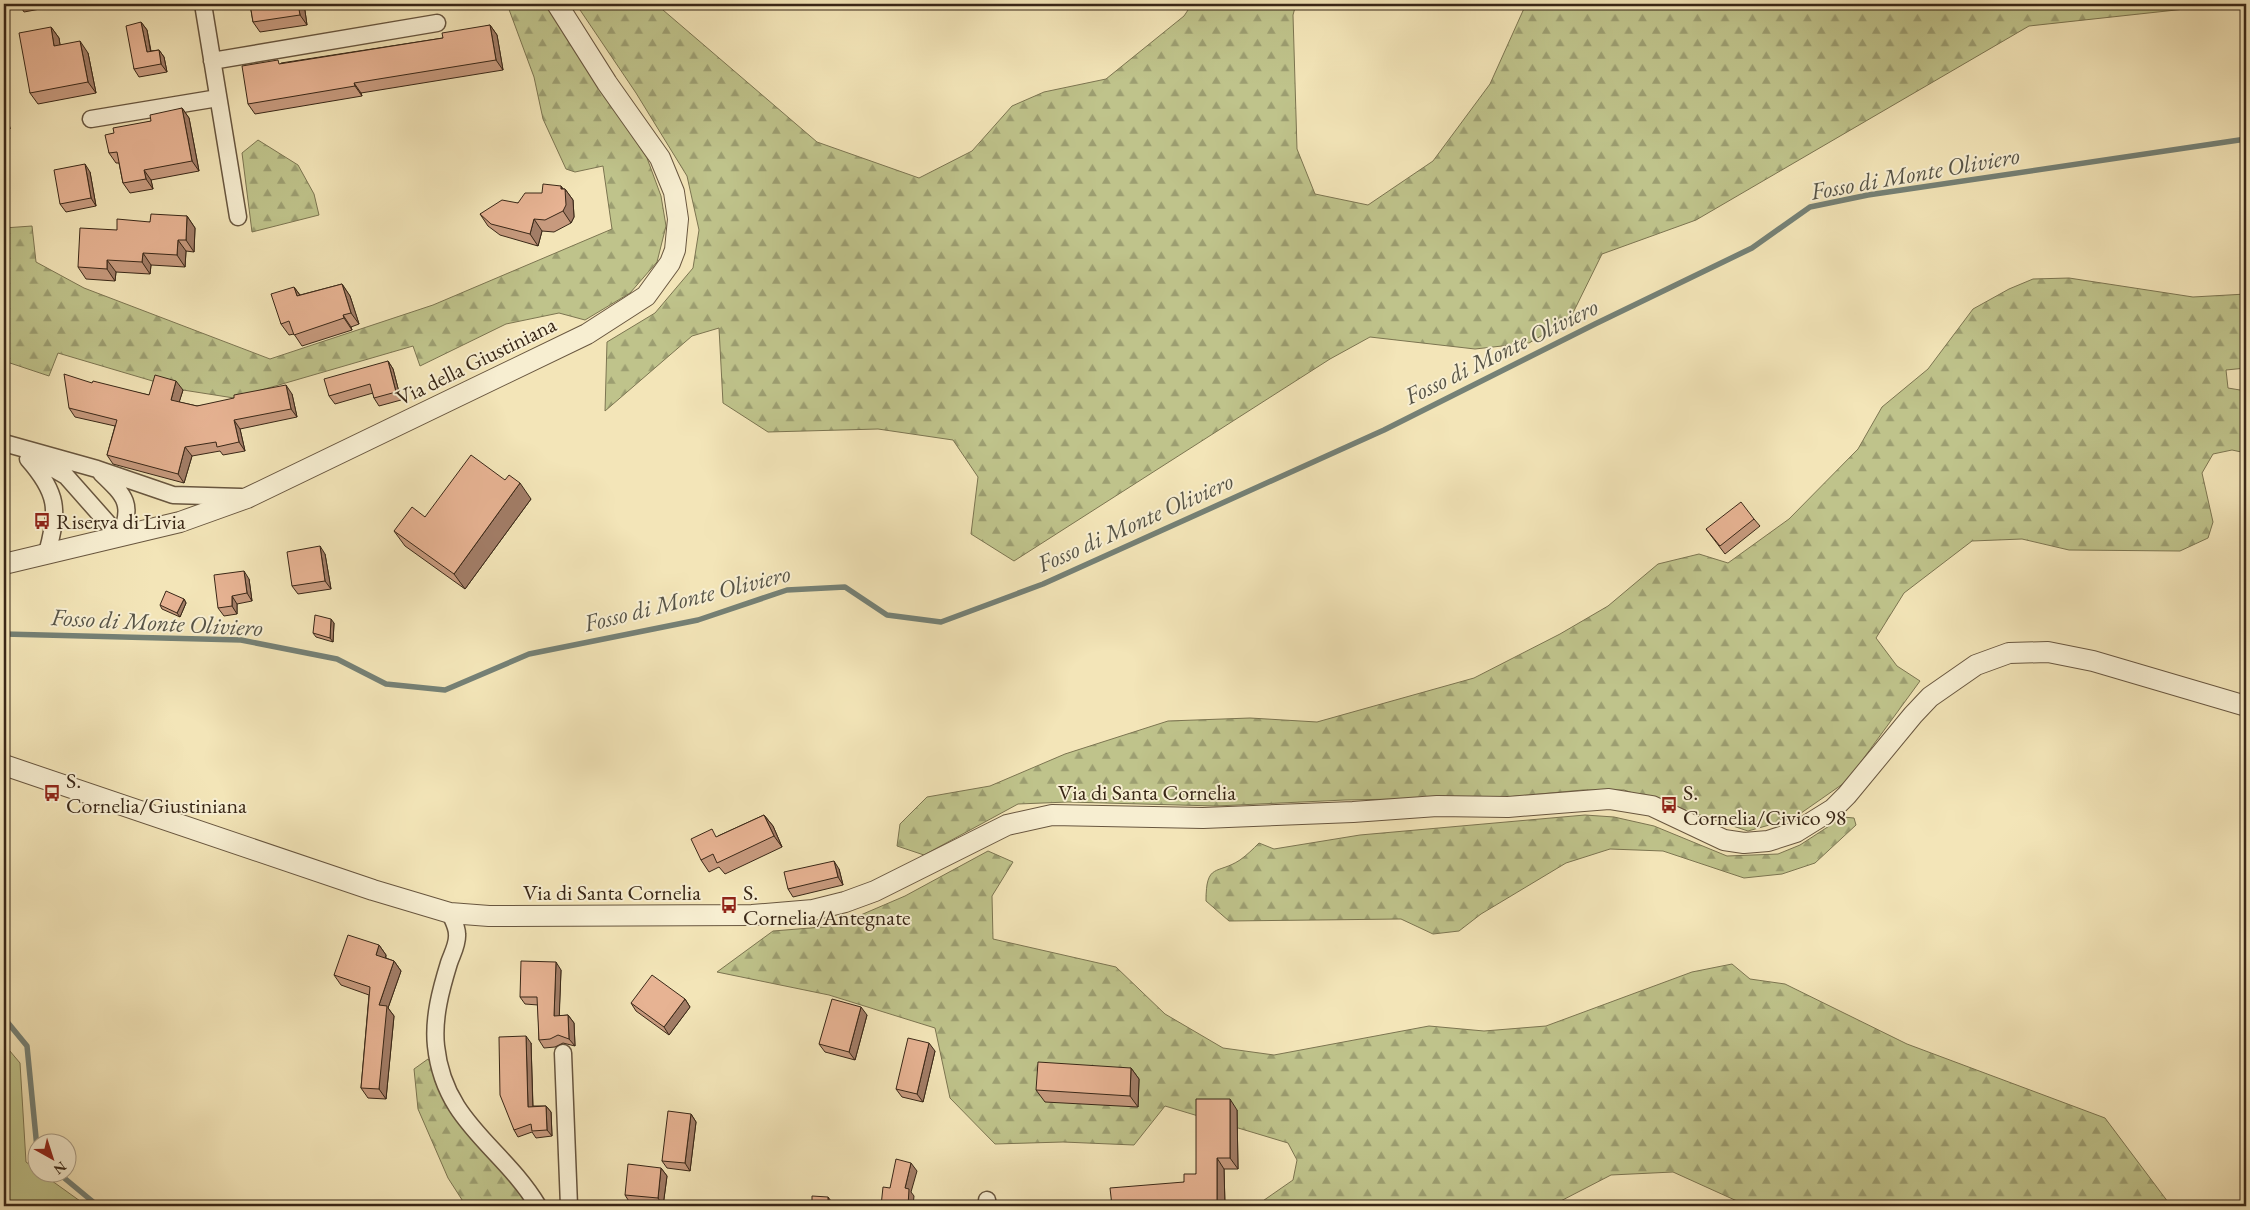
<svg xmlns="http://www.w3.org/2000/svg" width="2250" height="1210" viewBox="0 0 2250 1210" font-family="'EB Garamond',serif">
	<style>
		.grass { fill: #bfc38b; stroke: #7c7551 }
		.forest { fill: url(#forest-firs); stroke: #7c7551 }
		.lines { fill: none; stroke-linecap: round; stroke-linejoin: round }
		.stream { stroke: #758176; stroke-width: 5.5 }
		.minor-casing { stroke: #68563f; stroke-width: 19 }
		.tertiary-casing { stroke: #68563f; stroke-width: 22 }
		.minor { stroke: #f7eed1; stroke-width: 16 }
		.tertiary { stroke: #f7eed1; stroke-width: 20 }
		.wall { fill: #c79a7e; stroke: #392717 }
		.shaded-wall { fill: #a27d67; stroke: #392717 }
		.building { fill: #e7b393; stroke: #392717 }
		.labels { text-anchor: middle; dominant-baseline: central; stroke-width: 4; stroke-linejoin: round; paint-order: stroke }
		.street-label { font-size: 22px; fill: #392717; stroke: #f7eed1 }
		.poi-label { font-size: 22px; fill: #392717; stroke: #f7eed1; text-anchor: start }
		.water-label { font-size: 24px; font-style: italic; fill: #575447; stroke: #f7eed1 }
	</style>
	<defs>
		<pattern id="forest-firs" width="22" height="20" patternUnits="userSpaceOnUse" patternTransform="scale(1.25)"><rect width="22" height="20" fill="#bfc38b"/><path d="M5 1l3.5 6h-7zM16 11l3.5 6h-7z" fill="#9c9e71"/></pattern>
	</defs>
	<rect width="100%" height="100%" fill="#f3e5b8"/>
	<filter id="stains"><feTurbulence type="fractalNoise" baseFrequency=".004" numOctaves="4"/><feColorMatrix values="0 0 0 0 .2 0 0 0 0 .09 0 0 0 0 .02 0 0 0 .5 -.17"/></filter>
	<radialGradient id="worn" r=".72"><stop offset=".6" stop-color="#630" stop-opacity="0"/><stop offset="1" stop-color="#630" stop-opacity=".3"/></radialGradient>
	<path class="grass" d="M4 1044 20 1063 26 1162 37 1170 38 1172 41 1173 87 1206H4Z"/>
	<path class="forest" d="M507 4H545L647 158 661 196 666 226 657 262 630 293 585 320 559 313 506 324 420 366 413 346 234 398 183 390 58 353 49 376 4 361V228L32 226 36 262 84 288 270 359 433 305 612 229 603 166 575 172 566 169 543 119 534 77Z
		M576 4H656L817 142 919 178 972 151 1012 106 1044 92 1106 79 1184 16 1192 4H1296L1293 15 1297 149 1315 194 1368 205 1433 161 1490 84 1526 4H2231L2029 26 1696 220 1602 254 1570 319 1529 343 1475 349 1370 337 1330 359 1014 561 971 534 978 477 953 440 878 429 768 432 723 403 719 328 692 336 605 411 607 342 655 313 693 268 699 230 687 176 636 93Z
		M258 140 298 165 314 194 319 215 252 232 242 153Z
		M2069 278 2193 297 2246 294V368L2226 370 2228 388 2246 391V453L2232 450 2213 454 2202 473 2213 522 2208 538 2180 551 2069 550 2022 539 1972 541 1904 593 1876 638 1897 666 1920 681 1847 781 1794 818 1748 831 1624 790H1583L1507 797 1345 800 1216 806 1068 802 1018 804 924 855 897 846 900 824 927 797 990 786 1065 754 1168 721 1250 718 1317 722 1474 678 1560 634 1608 606 1658 564 1699 554 1728 563 1789 519 1858 449 1882 407 1928 369 1973 309 2009 289 2033 279Z
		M1585 815 1614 817 1654 826 1727 856 1778 854 1800 845 1843 817 1854 818 1856 825 1815 863 1782 874 1744 878 1663 851 1610 849 1566 863 1481 914 1459 931 1433 934 1401 919 1229 921 1206 901C1206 862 1217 875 1240 860 1247 855 1253 849 1259 843L1274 849 1360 835Z
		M988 851 1013 862 992 896 993 939 1116 967 1165 1014 1223 1048 1274 1055 1429 1026 1484 1031 1546 1026 1692 972 1732 964 1750 979 1785 984 1907 1044 2105 1118 2171 1206H1748L1673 1172 1611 1175 1551 1206H1241L1257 1205 1293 1180 1297 1160 1288 1143 1165 1106 1134 1145 1063 1142 995 1144 950 1098 935 1028 829 995 717 972 773 931 835 926 905 896Z
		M428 1059 512 1179 528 1206H466L448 1178 418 1109 414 1069Z"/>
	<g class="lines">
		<path class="stream" d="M4 634 241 640 337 659 386 684 445 690 529 654 698 620 787 590 845 587 887 615 941 622 1043 584 1384 430 1595 324 1752 248 1810 207 1868 195 2246 139
			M4 1018 27 1046 38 1158
			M57 1172 98 1206"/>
		<g class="minor-casing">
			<path id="minor" d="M203 4 238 217
				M212 61 437 23
				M91 119 218 98
				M4 443 97 469 173 495 241 497
				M28 459C58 493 59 510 47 553
				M37 459 66 476 120 537C134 504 125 496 101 473
				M450 913C453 920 457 927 457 934 458 944 452 954 449 963 441 989 433 1018 436 1046 444 1123 502 1146 538 1206
				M563 1053 569 1206
				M987 1200 988 1206"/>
		</g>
		<g class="tertiary-casing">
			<path id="tertiary" d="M4 564 180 522 247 498 587 334 646 296 670 263 675 250 678 219 674 192 660 158 607 83 557 4
				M4 765 373 890 450 913 489 916 752 915 813 910 845 902 875 891 1007 825 1052 815 1203 818 1353 812 1437 806 1508 807 1609 799 1652 806 1724 840 1744 843 1768 841 1796 832 1833 809 1847 795 1913 715 1930 697 1976 665 2009 653 2048 652 2093 661 2246 706"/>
		</g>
		<use href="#minor" class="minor"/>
		<use href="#tertiary" class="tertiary"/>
	</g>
	<path class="wall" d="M19 4H67L24 12Z
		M250 4H304L307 25 260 32 253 22Z
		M141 22 147 30 151 51 159 50 164 57 167 72 139 77 134 69Z
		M490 25 497 35 503 70 361 93 362 96 255 114 248 104 281 63 443 38Z
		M51 27 59 38 60 45 88 53 96 93 38 104 30 93Z
		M4 97 5 100 10 129 4 131Z
		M182 108 189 118 199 171 151 180 153 189 130 193 123 183 119 163H116L109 153 114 133 151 121Z
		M90 172 96 206 66 212 60 204Z
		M561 186 563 189H565L573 200 574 217 571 223 554 232 542 231 538 246 500 235 488 226 480 214 518 203Z
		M187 216 195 228 194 252 186 251 185 267 151 265 150 274 116 272 115 281 86 279 78 267 117 230 150 222Z
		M342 284 350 296 359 324 351 327 352 330 302 346 294 334 289 335 281 324 294 287 300 295Z
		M388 361 393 369 401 400 379 406 374 398 373 393 335 404 329 396Z
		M92 383 149 395 183 390 179 402 197 406 292 394 297 417 240 429 245 451 223 455 220 451 192 456 184 483 113 464 107 455 115 426 75 417 69 408Z
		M531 499 465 589 405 546 394 531 425 517Z
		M1754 519 1760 526 1725 554 1706 529Z
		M325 554 331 589 298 594 292 586Z
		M249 579 252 601 237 604V614L224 616 218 608Z
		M184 599 186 603 180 617 162 609 160 605Z
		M334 623 333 642 316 637 313 633Z
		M764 815 773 826 782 847 725 874 719 867 709 872 701 860 718 836Z
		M839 869 843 885 793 897 788 889Z
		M379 945 386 955V958L394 961 401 971 388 1008 394 1016 386 1099 368 1098 361 1088 369 995 341 985 334 975Z
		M561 970 559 1016 568 1015 574 1023 575 1046 563 1043 555 1047 544 1048 539 1040 538 1005 525 1004 520 997Z
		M685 999 690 1007 669 1035 636 1011 631 1003Z
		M867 1015 855 1060 825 1052 819 1044Z
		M531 1043 533 1106H546L551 1112 552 1136 536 1138 532 1132 518 1137 514 1130Z
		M935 1051 923 1102 902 1097 896 1089Z
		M1131 1068 1139 1079 1138 1107 1045 1102 1036 1090Z
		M1237 1110 1238 1169H1224L1225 1206H1112L1184 1182 1196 1174Z
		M691 1114 696 1122 690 1171 667 1168 662 1161Z
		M661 1168 667 1176 663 1206 630 1203 625 1195Z"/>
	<path class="shaded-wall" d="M298 4H304L307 25 300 15Z
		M141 22 147 30 152 60 147 52Z
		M490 25 497 35 503 70 496 60Z
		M51 27 59 38 62 58 54 46Z
		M80 41 88 53 96 93 88 82Z
		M159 50 164 57 167 72 161 64Z
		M354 83 361 93 362 96 355 86Z
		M4 97 5 100 10 129 5 122 4 114Z
		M182 108 189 118 199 171 192 161Z
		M85 164 90 172 96 206 91 198Z
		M144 170 151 180 153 189 146 179Z
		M561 186 565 192V189L573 200 574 217 571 223 563 211Z
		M187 216 195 228 194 252 186 240Z
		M534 219 542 231 538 246 530 234Z
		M178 240 186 251 185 267 177 255Z
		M143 253 151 265 150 274 142 262Z
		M107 260 116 272 115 281 107 269Z
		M342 284 350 296 359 324 351 313Z
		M294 287 302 298 297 296Z
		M343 315 351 327 352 330 344 318Z
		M388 361 393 369 401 400 396 392Z
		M176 381 183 390 177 409 171 400Z
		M286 385 292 394 297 417 291 409Z
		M234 420 240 429 245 451 239 442Z
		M185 447 192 456 184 483 178 474Z
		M520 483 531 499 465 589 454 574Z
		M320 546 325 554 331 589 325 581Z
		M244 571 249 579 252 601 247 593Z
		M232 596 237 604V614L232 606Z
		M184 599 186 603 180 617 177 613Z
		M331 619 334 623 333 642 330 638Z
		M764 815 773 826 782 847 774 836Z
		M834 861 839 869 843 885 838 877Z
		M379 945 386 955 383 965 376 955Z
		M394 961 401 971 388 1008 394 1016 386 1099 379 1089V1005Z
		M556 962 561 970 559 1024 554 1016Z
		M685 999 690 1007 669 1035 664 1027Z
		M861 1007 867 1015 855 1060 849 1052Z
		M568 1015 574 1023 575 1046 569 1039Z
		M526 1036 531 1043 533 1113 528 1107Z
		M929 1043 935 1051 923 1102 917 1094Z
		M1131 1068 1139 1079 1138 1107 1130 1096Z
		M1230 1099 1237 1110 1238 1169 1230 1158Z
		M546 1106 551 1112 552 1136 547 1130Z
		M691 1114 696 1122 690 1171 685 1163Z
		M1217 1158 1224 1169 1225 1206H1217Z
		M911 1163 917 1171 911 1192 914 1196 913 1206H908L905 1188Z
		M661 1168 667 1176 663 1206 658 1198Z
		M828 1197 831 1201V1206H828Z"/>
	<path class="building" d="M250 4H298L300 15 253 22Z
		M141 22 147 52 159 50 161 64 134 69 126 26Z
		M490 25 496 60 354 83 355 86 248 104 242 66 278 60 279 64 443 38 442 33Z
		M51 27 54 46 80 41 88 82 30 93 19 33Z
		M182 108 192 161 144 170 146 179 123 183 117 152 109 153 105 135 114 133 113 128 151 121 150 115Z
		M85 164 91 198 60 204 54 170Z
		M543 184 561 186V189H565L566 205 563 211 545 220 534 219 530 234 491 224 480 214 502 200 518 203 525 193H542Z
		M151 214 187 216 186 240H178L177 255 143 253 142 262 107 260V269L78 267 80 228 117 230V219L150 222Z
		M342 284 351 313 343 315 344 318 294 335 289 321 281 324 271 294 294 287 297 296Z
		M388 361 396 392 374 398 370 384 329 396 324 379Z
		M64 374 92 383 93 381 149 395 155 375 176 381 171 400 197 406 234 398V395L286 385 291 409 234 420 239 442 217 447 216 442 185 447 178 474 107 455 117 420 69 408Z
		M471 455 505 480 509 475 520 483 454 574 394 531 412 507 425 517Z
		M1741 502 1754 519 1720 546 1706 529Z
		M320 546 325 581 292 586 287 552Z
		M244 571 247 593 232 596V606L218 608 214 575Z
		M166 591 184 599 177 613 160 605Z
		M315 615 331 619 330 638 313 633Z
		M764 815 774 836 717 863 713 854 701 860 691 839 712 829 716 837Z
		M834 861 838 877 788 889 784 872Z
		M348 935 379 945 376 955 394 961 379 1005 387 1006 379 1089 361 1088 370 987 334 975Z
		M521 961 556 962 554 1016 568 1015 569 1039 558 1035 550 1039 539 1040 537 997H520Z
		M652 975 685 999 664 1027 631 1003Z
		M832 999 861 1007 849 1052 819 1044Z
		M526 1036 528 1107 546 1106 547 1130 532 1131 531 1124 514 1130 500 1095 499 1037Z
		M908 1038 929 1043 917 1094 896 1089Z
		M1038 1062 1131 1068 1130 1096 1036 1090Z
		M1196 1099H1230V1158H1217V1206H1112L1110 1188 1184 1182V1174H1196Z
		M668 1111 691 1114 685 1163 662 1161Z
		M896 1159 911 1163 905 1188 909 1189 908 1206H881L883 1187 890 1188Z
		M628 1164 661 1168 658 1198 625 1195Z
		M812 1196 828 1197V1206H812Z"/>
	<defs>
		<g id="bus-bare" transform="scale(1.35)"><path d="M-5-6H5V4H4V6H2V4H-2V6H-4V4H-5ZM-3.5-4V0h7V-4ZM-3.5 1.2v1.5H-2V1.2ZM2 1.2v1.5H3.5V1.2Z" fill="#8f2418" stroke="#f7eed1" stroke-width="2.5" paint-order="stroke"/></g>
	</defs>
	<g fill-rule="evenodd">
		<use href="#bus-bare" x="42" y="521"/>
		<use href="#bus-bare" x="52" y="793"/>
		<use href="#bus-bare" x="1669" y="805"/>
		<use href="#bus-bare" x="729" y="905"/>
	</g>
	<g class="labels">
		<g class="street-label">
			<text transform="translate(476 361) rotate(-26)">Via della Giustiniana</text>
			<text x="1147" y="792">Via di Santa Cornelia</text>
			<text x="612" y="892">Via di Santa Cornelia</text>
		</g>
		<g class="poi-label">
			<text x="56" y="521">Riserva di Livia</text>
			<text x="66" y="780">S.<tspan x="66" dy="25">Cornelia/Giustiniana</tspan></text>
			<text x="1683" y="792">S.<tspan x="1683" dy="25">Cornelia/Civico 98</tspan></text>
			<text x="743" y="892">S.<tspan x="743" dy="25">Cornelia/Antegnate</tspan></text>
		</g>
		<g class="water-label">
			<text transform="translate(1915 173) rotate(-10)">Fosso di Monte Oliviero</text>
			<text transform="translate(1501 351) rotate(-26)">Fosso di Monte Oliviero</text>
			<text transform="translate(1135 522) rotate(-24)">Fosso di Monte Oliviero</text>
			<text transform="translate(687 598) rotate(-14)">Fosso di Monte Oliviero</text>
			<text transform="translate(157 622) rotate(3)">Fosso di Monte Oliviero</text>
		</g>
	</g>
	<rect width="2250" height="1210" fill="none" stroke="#f3e5b8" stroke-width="20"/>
	<rect x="5" y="5" width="2240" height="1200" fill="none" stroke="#392717" stroke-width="2.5"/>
	<rect x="10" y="10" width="2230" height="1190" fill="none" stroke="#392717"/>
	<g transform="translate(52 1158) rotate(141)"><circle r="24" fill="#f7eed1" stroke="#ab9e87"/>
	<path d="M0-4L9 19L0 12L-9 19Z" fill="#8f2418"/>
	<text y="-8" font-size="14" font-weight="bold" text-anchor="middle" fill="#392717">N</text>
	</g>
	<rect width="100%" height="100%" filter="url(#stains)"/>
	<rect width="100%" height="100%" fill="url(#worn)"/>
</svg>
